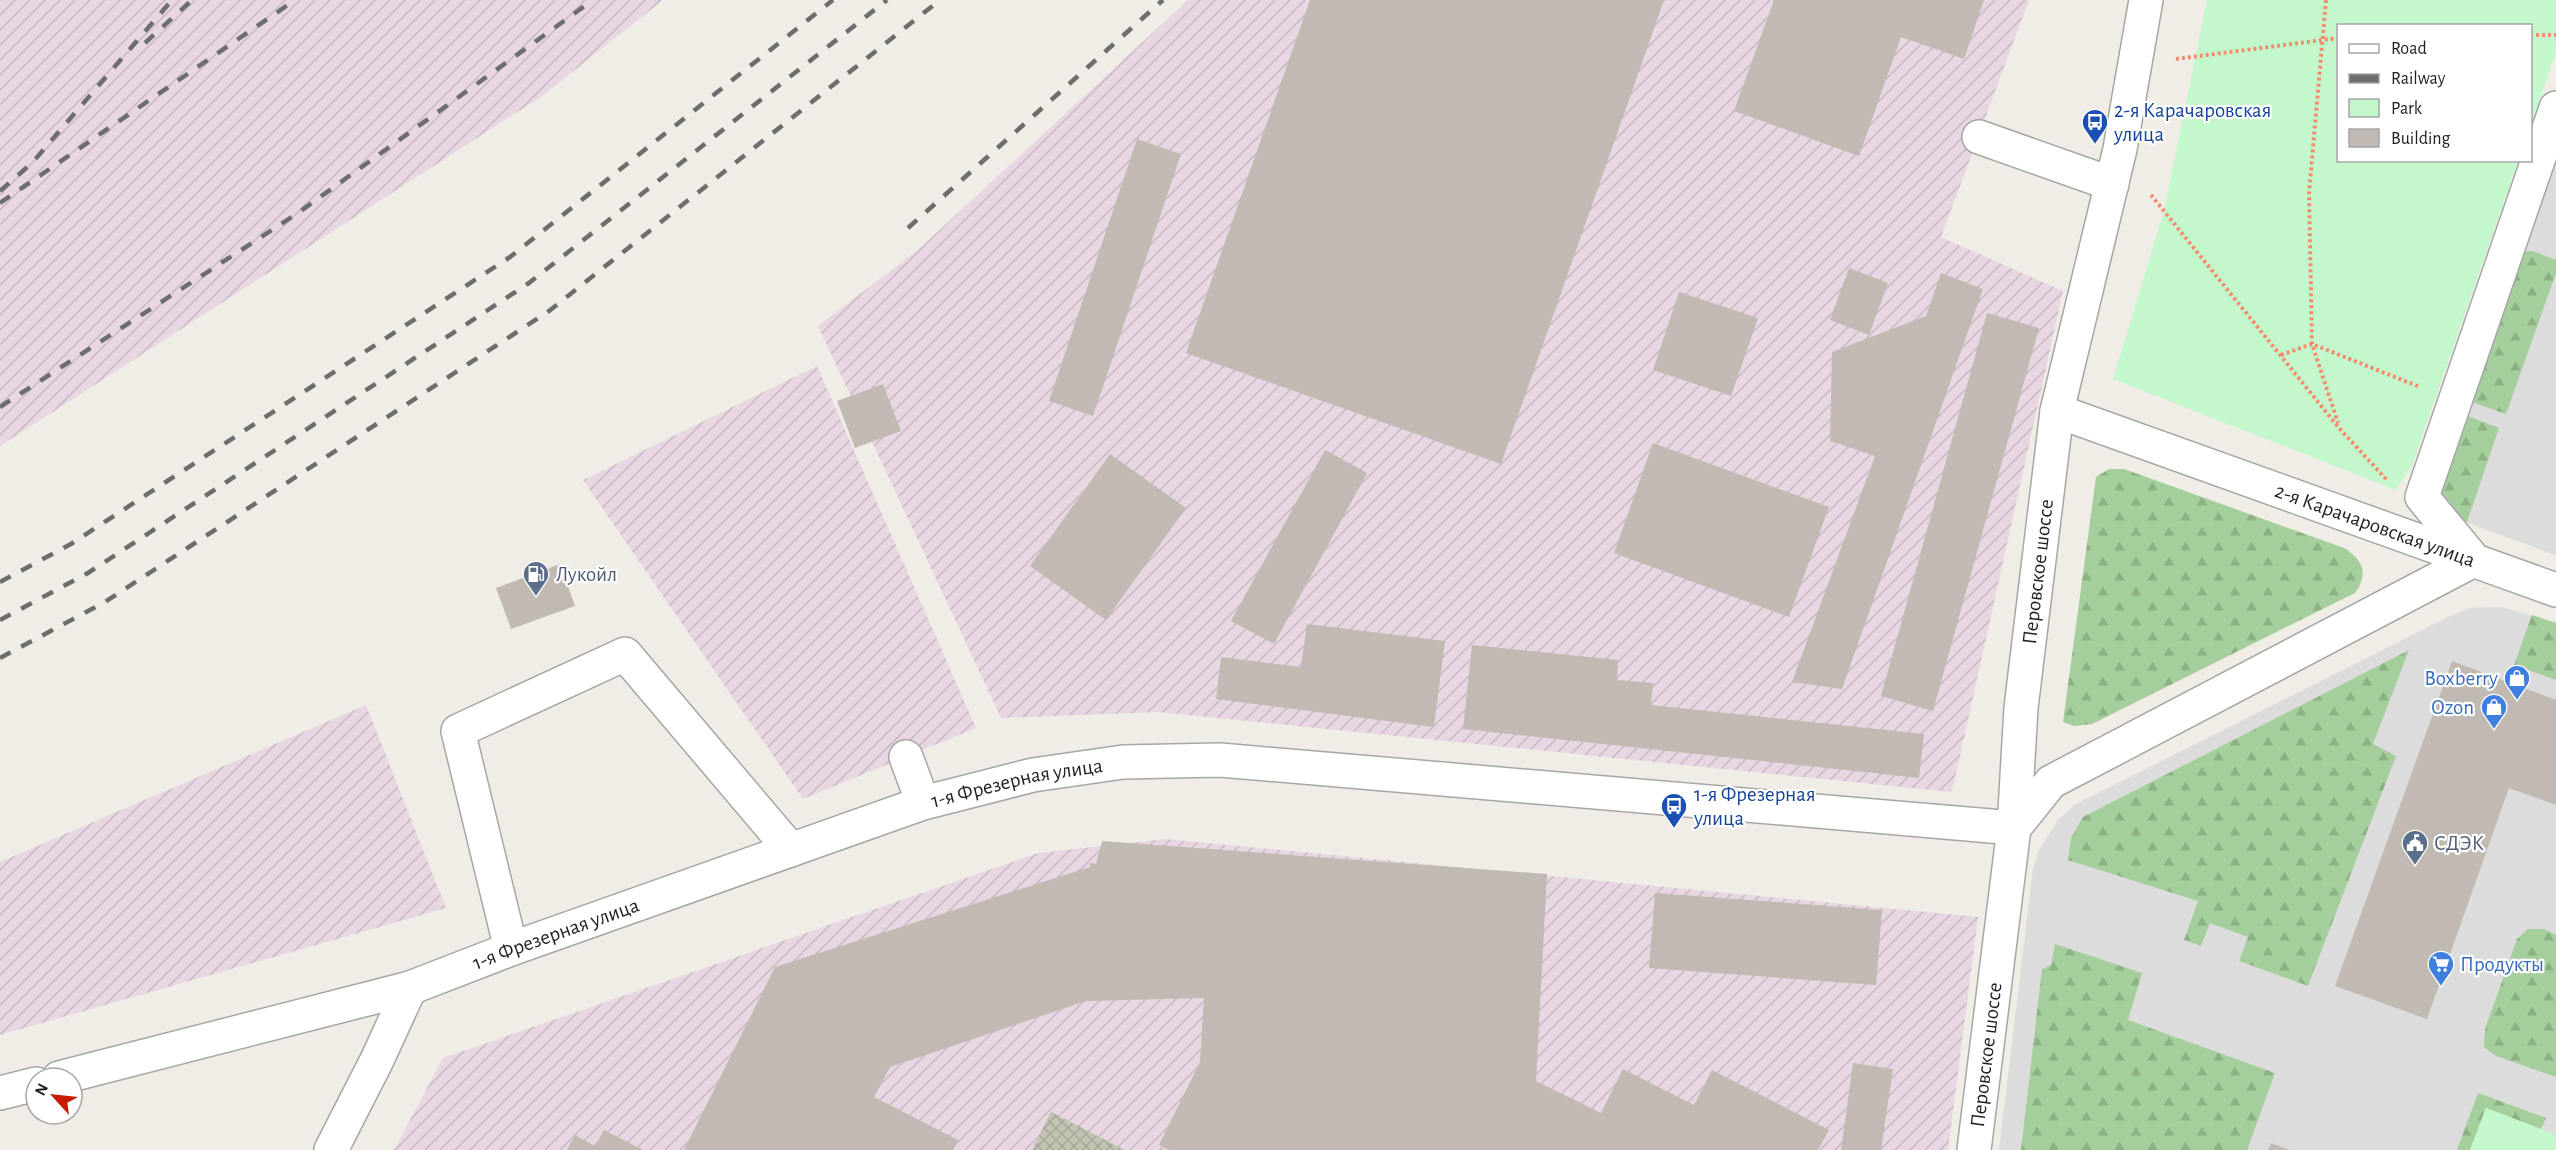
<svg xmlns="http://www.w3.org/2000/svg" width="2556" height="1150" viewBox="0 0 2556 1150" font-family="'Alegreya Sans',sans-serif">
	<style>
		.residential { fill: #dddcdc }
		.industrial { fill: url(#industrial-furrows) }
		.construction { fill: url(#construction-cross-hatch) }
		.forest { fill: url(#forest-firs) }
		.park { fill: #c3f8cd }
		.building { fill: #c0bab2 }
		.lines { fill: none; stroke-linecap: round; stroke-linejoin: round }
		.minor-casing { stroke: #a6a6a6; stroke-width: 36 }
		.path { stroke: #f78c6f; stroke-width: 4; stroke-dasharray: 3 3; stroke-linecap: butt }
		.minor { stroke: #fff; stroke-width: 33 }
		.rail { stroke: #6d6d6d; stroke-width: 4.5; stroke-dasharray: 12 12; stroke-linecap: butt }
		.labels { text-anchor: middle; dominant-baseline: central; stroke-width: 4.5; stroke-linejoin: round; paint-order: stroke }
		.transit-label { font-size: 21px; fill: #164399; stroke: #fff; text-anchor: start }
		.street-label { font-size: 21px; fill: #1f1f1f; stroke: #fff }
		.service-label { font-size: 21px; fill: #4e5e75; stroke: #fff; text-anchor: start }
		.shop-label { font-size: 21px; fill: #366cbe; stroke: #fff; text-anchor: end }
	</style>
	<defs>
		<pattern id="industrial-furrows" width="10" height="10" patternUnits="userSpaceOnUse" patternTransform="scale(1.5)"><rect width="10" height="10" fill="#e8d7e3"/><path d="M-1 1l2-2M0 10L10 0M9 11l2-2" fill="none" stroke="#c7b8c2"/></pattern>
		<pattern id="construction-cross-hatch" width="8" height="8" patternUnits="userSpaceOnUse" patternTransform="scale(1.5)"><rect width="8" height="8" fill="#c2c4b1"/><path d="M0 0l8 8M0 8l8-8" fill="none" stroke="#a6a898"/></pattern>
		<pattern id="forest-firs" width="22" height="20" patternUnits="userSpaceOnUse" patternTransform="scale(1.5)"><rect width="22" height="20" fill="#a4ce9b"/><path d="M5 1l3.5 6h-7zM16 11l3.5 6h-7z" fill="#8db085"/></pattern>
	</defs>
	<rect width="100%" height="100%" fill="#efede5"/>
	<path class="residential" d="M2556 149V555L2454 518 2462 414Z
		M2502 607 2556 623V1150H1999L2033 869 2039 850 2058 820 2074 805 2448 617 2468 608Z"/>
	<path class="industrial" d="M0 0H663L542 96 0 446Z
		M1188 0H2029L1941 237 2063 291 1952 792 1159 712 1001 718 818 326 919 249Z
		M817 366 976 728 803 799 583 480Z
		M366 705 446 908 0 1035V862Z
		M1165 839 1978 917 1948 1150H394L443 1058 1038 853Z"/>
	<path class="construction" d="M1051 1112 1125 1150H1032Z"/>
	<path class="forest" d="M2533 251 2556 260V273L2506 414 2466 400 2519 252Z
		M2462 414 2499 428 2467 522 2454 518 2442 507 2439 490Z
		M2109 469H2124L2344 548C2363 560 2369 573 2355 593L2092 724 2074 726 2063 722 2096 477Z
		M2532 615 2556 623V680L2514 665Z
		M2409 650 2373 744 2396 756 2308 986 2239 961 2248 937 2210 923 2201 946 2184 940 2198 901 2068 860 2071 838 2083 817Z
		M2528 929H2544L2556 935V1077L2496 1056 2484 1047 2485 1029 2517 939Z
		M2055 944 2142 973 2128 1020 2275 1073 2247 1150H2021L2042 969 2051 965Z
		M2478 1093 2546 1118 2541 1129 2486 1108 2470 1150H2457Z"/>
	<path class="park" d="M2207 0H2556V52L2531 125 2530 26H2338V160L2518 161 2412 465 2396 490 2113 379 2164 211Z
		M2486 1108 2556 1135V1150H2470Z"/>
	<path class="building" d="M1310 0H1664L1501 464 1186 353Z
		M1774 0H1984L1964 59 1901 37 1859 156 1734 111Z
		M1137 139 1181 154 1093 416 1049 401Z
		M1849 268 1888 283 1869 335 1830 320Z
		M1941 273 1983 289 1842 689 1792 682 1875 456 1830 441 1832 352 1926 316Z
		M1679 292 1758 318 1731 396 1653 370Z
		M1987 313 2039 328 1933 711 1881 696Z
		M883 384 901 431 855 448 837 401Z
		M1653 443 1829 507 1789 617 1614 553Z
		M1325 450 1367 473 1274 644 1231 621Z
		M1110 454 1186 508 1106 620 1030 566Z
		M560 564 575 606 511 629 496 588Z
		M1307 624 1445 641 1434 727 1216 699 1221 657 1301 667Z
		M1472 645 1618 660 1617 680 1653 683 1651 705 1924 734 1919 778 1463 729Z
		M2452 661 2556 700V805L2509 788 2427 1019 2335 986Z
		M1102 841 1547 874 1536 1081 1601 1113 1623 1069 1694 1105 1712 1070 1829 1130 1818 1150H1169L1159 1145 1200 1062 1204 998 1086 1001 890 1067 874 1097 958 1140 953 1150H684L775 967 1090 867V863L1096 864Z
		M1655 893 1882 910 1876 985 1649 968Z
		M1853 1063 1893 1069 1881 1150H1841Z
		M604 1130 643 1150H567L575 1135 595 1146Z
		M2271 1143 2290 1150H2268Z"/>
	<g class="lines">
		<g class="minor-casing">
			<g id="minor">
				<path d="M1979 137 2112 184"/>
				<path id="s1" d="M2057 411 2556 590"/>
				<path d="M2474 560 2422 497 2556 108"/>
				<path d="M906 757 923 803"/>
				<path d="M2014 828 2051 782 2474 560"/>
				<path d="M511 949 458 731 625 654 791 850"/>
				<path id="s2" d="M59 1078 410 988 511 949 923 803 1033 775 1123 762 1220 760 2014 828"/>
				<path d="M0 1093 36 1084"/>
				<path d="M331 1150 377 1060 410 988"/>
				<path id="s3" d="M1974 1150 2014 828 2021 708 2057 411 2120 149 2146 0"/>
			</g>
		</g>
		<path class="path" d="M2326 0 2309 193 2312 344 2338 423
			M2530 35H2556
			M2176 59 2338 38
			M2151 195 2339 428 2387 480
			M2281 355 2312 344 2420 387"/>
		<use href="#minor" class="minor"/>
		<path class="rail" d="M145 43 192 0
			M0 191 32 163 172 0
			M0 203 295 0
			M908 228 1163 0
			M0 407 298 213 593 0
			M0 582 71 544 510 257 833 0
			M0 620 88 573 529 283 887 0
			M0 658 105 602 549 311 940 0"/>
	</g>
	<defs>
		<g id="bus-pin" transform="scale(1.35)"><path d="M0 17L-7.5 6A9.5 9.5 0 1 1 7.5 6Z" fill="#1a4fb4" stroke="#fff"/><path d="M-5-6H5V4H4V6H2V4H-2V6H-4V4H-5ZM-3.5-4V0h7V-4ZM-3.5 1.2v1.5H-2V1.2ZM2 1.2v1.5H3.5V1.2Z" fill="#fff"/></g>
		<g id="fuel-pin" transform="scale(1.35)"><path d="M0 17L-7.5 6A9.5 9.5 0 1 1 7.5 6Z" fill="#5c6f8a" stroke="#fff"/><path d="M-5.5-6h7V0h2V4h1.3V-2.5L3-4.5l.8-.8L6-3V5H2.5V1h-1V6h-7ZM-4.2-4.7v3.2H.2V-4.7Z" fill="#fff"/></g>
		<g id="shop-pin" transform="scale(1.35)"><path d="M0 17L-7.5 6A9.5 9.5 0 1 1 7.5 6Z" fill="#3f7fe0" stroke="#fff"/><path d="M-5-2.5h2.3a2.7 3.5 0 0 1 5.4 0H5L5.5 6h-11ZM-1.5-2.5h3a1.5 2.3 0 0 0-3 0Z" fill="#fff"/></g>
		<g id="civic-pin" transform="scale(1.35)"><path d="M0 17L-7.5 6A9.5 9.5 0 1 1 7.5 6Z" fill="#5c6f8a" stroke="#fff"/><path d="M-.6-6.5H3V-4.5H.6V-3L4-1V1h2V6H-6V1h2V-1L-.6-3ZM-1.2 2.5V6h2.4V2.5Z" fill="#fff"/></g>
		<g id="supermarket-pin" transform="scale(1.35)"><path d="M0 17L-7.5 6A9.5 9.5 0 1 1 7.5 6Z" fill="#3f7fe0" stroke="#fff"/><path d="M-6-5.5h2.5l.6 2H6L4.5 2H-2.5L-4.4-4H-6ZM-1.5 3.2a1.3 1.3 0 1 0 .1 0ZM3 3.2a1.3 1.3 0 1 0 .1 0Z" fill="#fff"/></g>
	</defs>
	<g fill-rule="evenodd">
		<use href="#bus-pin" x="2095" y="122"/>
		<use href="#fuel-pin" x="536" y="574"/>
		<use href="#shop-pin" x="2517" y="678"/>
		<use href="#shop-pin" x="2494" y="707"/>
		<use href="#bus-pin" x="1674" y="806"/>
		<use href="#civic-pin" x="2415" y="843"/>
		<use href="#supermarket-pin" x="2441" y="964"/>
	</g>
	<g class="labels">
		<g class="transit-label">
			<text x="2114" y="110">2-я Карачаровская<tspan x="2114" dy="24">улица</tspan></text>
			<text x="1694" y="794">1-я Фрезерная<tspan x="1694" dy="24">улица</tspan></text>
		</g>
		<g class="street-label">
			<text stroke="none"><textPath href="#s1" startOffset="338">2-я Карачаровская улица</textPath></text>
			<text stroke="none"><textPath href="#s3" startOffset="582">Перовское шоссе</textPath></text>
			<text stroke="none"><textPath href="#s2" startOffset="1004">1-я Фрезерная улица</textPath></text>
			<text stroke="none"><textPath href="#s2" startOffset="518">1-я Фрезерная улица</textPath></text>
			<text stroke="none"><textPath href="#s3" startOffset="96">Перовское шоссе</textPath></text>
		</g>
		<g class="service-label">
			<text x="556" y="574">Лукойл</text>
			<text x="2434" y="843">СДЭК</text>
		</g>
		<g class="shop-label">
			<text x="2498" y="678">Boxberry</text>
			<text x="2474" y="707">Ozon</text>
			<text x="2460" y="964" text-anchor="start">Продукты</text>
		</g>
	</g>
	<rect x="2337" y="24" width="195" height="138" fill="#ffffff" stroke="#a5a5a5" stroke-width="1.5"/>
	<rect x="2349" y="44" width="30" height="9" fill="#ffffff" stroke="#a5a5a5" stroke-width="1.5"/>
	<text x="2391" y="54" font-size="18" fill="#1f1f1f">Road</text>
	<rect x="2349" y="74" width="30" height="9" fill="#6d6d6d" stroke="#a5a5a5" stroke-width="1.5"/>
	<text x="2391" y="84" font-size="18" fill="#1f1f1f">Railway</text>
	<rect x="2349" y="99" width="30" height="18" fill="#c3f8cd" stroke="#a5a5a5" stroke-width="1.5"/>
	<text x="2391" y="114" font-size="18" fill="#1f1f1f">Park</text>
	<rect x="2349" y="129" width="30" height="18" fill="#c0bab2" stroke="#a5a5a5" stroke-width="1.5"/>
	<text x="2391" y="144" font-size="18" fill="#1f1f1f">Building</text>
	<g transform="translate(54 1096) rotate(297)"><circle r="28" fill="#ffffff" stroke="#a5a5a5" stroke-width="1.5"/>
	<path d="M0-4.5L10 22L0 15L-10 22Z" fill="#c91a04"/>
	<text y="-9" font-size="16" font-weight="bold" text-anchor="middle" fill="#1f1f1f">N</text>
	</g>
</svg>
